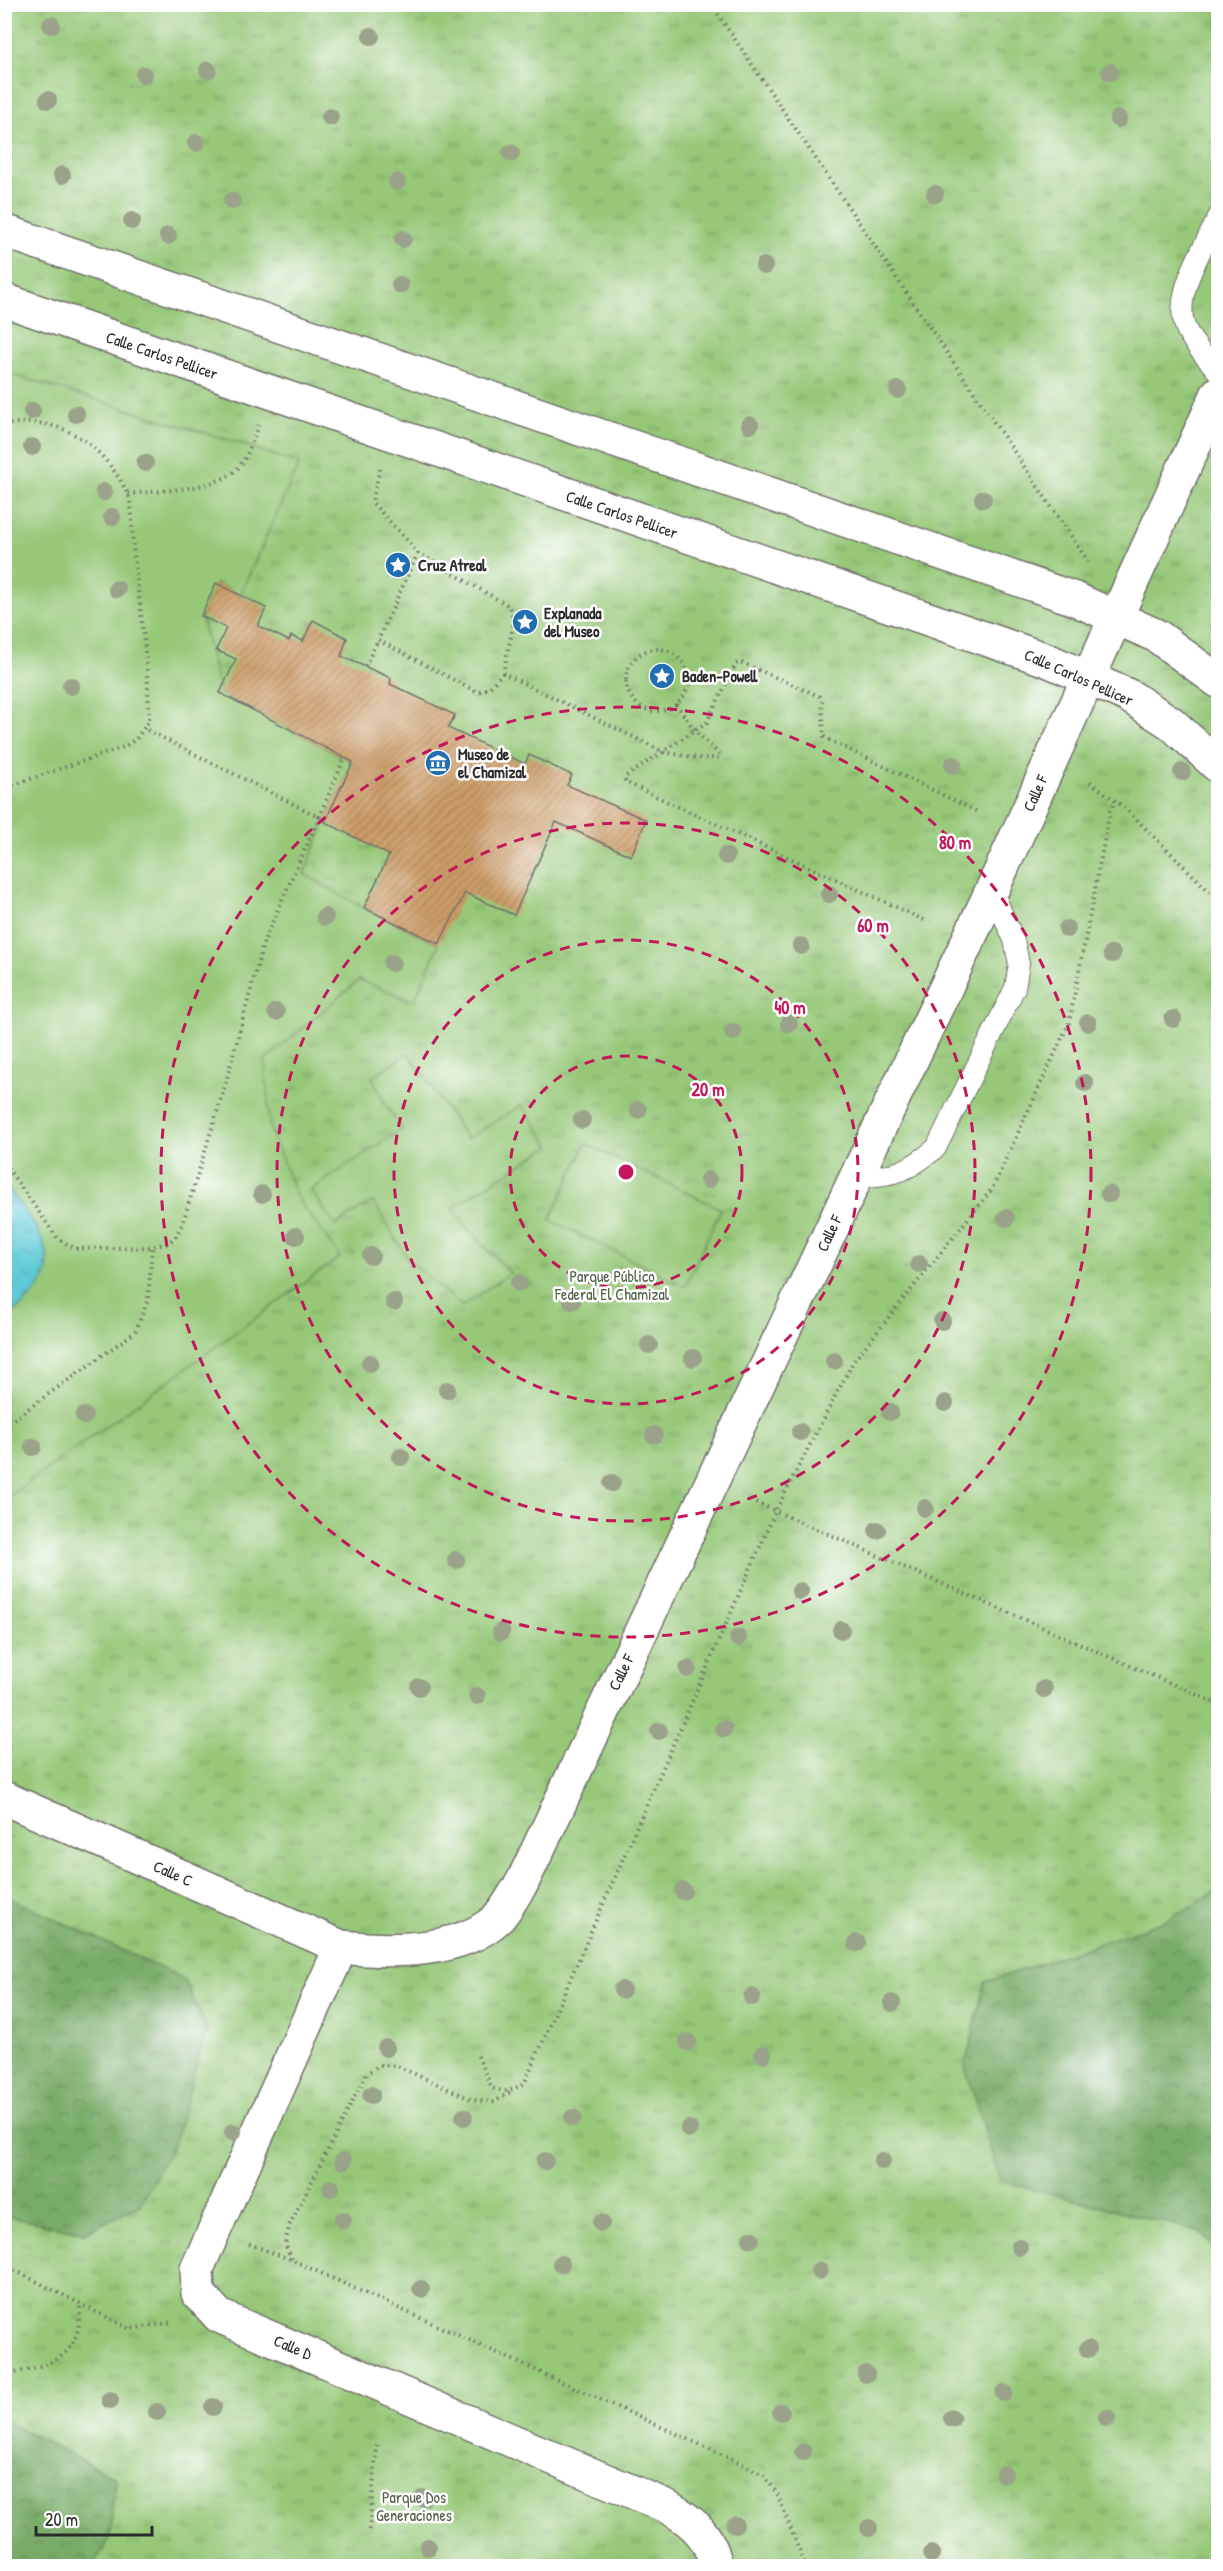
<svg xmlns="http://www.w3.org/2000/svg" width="1223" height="2571" viewBox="0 0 1223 2571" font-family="'Patrick Hand',sans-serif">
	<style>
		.grass { fill: url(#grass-tufts); stroke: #607a52; stroke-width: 1.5 }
		.forest { fill: url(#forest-crowns); stroke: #526c4a; stroke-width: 1.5 }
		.pitch { fill: #96c878; stroke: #607a52; stroke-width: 1.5 }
		.water { fill: url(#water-ripples); stroke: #447a81; stroke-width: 1.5 }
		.building { fill: url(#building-hatch) }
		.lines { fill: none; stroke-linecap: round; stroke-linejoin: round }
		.service-casing { stroke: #71706a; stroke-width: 22 }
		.minor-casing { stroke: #71706a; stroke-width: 36 }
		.path { stroke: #71706a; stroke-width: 4; stroke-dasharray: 1.5 4.5; stroke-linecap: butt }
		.service { stroke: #fff; stroke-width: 20 }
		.minor { stroke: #fff; stroke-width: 33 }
		.tree { fill: #9aa28a }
		.ring { fill: none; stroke: #c2185b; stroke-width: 3; stroke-dasharray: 10 8 }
		.labels { text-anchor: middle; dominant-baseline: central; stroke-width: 5; stroke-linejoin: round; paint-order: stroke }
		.street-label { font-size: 16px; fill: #2b2b2b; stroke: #fff }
		.poi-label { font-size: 16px; font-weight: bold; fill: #2b2b2b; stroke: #fff; text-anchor: start }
		.park-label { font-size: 16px; fill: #506246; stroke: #fff }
		.centre { fill: #c2185b; stroke: #fff; stroke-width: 3 }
		.ring-label { font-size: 18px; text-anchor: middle; font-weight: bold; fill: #c2185b; stroke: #fff; stroke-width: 5; stroke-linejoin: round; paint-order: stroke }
	</style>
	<defs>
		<pattern id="grass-tufts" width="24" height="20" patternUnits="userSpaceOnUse" patternTransform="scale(1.5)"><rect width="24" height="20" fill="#96c878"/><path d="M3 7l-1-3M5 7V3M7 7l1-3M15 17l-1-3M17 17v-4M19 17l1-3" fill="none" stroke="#7ba363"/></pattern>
		<pattern id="forest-crowns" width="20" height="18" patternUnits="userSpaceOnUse" patternTransform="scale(1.5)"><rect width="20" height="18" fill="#78ac68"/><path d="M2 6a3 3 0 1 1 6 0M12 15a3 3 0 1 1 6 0" fill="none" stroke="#638c56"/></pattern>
		<pattern id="water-ripples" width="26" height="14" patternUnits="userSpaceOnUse" patternTransform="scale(1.5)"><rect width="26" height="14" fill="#5ec9d7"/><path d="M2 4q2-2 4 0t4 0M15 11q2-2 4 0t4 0" fill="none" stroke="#4ea3af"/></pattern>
		<pattern id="building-hatch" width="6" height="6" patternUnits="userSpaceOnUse" patternTransform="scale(1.5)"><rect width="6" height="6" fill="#cc9c67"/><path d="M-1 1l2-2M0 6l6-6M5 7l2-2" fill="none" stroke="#a67f55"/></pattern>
	</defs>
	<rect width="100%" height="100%" fill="#fff"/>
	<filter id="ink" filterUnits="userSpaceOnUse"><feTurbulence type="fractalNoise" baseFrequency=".0167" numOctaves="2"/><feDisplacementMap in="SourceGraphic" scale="12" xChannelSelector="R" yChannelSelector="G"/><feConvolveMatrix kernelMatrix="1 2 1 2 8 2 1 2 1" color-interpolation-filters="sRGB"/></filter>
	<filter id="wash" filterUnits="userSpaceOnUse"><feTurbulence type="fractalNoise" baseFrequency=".008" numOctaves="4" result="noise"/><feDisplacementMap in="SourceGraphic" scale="24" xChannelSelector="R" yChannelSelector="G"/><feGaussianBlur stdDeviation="1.35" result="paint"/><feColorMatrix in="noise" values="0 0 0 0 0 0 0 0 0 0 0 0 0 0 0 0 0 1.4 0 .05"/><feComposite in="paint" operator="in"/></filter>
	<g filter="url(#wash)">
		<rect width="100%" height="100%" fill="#f4f0de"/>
		<path class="grass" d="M5 5H1218V2566H5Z"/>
		<path class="forest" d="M1218 1890V2249L1199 2231 1000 2181 965 2066 985 1982 1165 1921Z
			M5 1896 184 1979 207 2028 175 2141 140 2205 84 2233 5 2216Z
			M5 2421 115 2477 110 2538 94 2566H5Z"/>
		<path class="pitch" d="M4 372 251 447 299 464 240 595 216 583 201 616 220 693 353 762 325 822 304 874 364 908 439 944 414 1001 359 980 265 1060 270 1129 297 1198 340 1257 5 1499Z
			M408 1053 467 1139 522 1105 550 1146 453 1207 466 1227 510 1273 462 1306 409 1261 373 1201 335 1226 311 1190 402 1129 387 1107 372 1077Z
			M586 1144 721 1209 685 1286 550 1220Z"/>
		<path class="water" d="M4 1183C46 1241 76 1268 5 1319Z"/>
		<g id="blocks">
			<path class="building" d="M216 583 266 608 258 626 289 641 291 636 303 641 313 620 347 638 341 656 391 678 390 684 455 715 448 728 525 764 529 755 572 775 567 785 646 820 631 856 556 822 514 915 465 893 439 944 364 908 389 855 325 822 353 762 220 693 236 659 216 650 226 628 201 616Z"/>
		</g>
	</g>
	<g filter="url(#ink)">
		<use href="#blocks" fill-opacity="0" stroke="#71706a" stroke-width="1.5"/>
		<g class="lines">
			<g class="service-casing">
				<path id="service" d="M1218 217C1204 248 1170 297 1187 331 1194 346 1208 359 1218 372
					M855 1178C894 1175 905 1174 936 1148L1015 988 1019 964 1014 940 992 890"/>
			</g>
			<g class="minor-casing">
				<path id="minor" d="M4 231 1075 599 1157 636 1218 681
					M4 300 1047 660 1129 696 1171 723 1218 766
					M4 1798 341 1947C390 1952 460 1954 498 1918 507 1909 514 1894 522 1883L992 890C1066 724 1143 559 1218 393
					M341 1947 197 2269 198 2293 219 2316 668 2507C694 2522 710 2536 716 2566"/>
			</g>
			<path class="path" d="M711 4 1090 564
				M4 425C61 414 101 443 127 492 133 503 132 533 133 546 139 604 149 663 149 721L136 739 124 747 4 788
				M380 469 372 502 418 553 509 606 514 622 503 673 664 752 703 759 721 757
				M128 494C159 490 218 491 239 467 249 454 253 440 258 425
				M418 553 378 640 477 692 489 688 503 673
				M626 680a31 31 0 1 1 62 0a31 31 0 1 1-62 0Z
				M365 666 378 640
				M676 704 695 731 721 756
				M1090 782 1125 808 1218 900
				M319 817 345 757
				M924 920 625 782V777L707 722 736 664 740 662 819 696 822 700 824 737 827 739 976 811
				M4 1163 58 1239 76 1249 152 1247 166 1244 175 1238 182 1225 223 1093 264 941 319 817 145 729
				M4 1426 135 1332 148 1300 152 1247
				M750 1500 1218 1704
				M478 2056 492 2088C506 2093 513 2091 525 2082L776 1510 853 1362 992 1189 1069 1023 1110 811 1116 802
				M249 2244 292 2260 741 2463 764 2476 777 2493 805 2566
				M292 2259 285 2244 289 2226 367 2073 380 2065 397 2066 473 2100 494 2102 512 2091
				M4 2265 130 2329 174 2322
				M4 2376C50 2363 81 2362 80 2305
				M369 2530 377 2445"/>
			<use href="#service" class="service"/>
			<use href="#minor" class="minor"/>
		</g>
		<g class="tree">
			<circle cx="51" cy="25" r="9"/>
			<circle cx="371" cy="36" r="9"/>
			<circle cx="208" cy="70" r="9"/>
			<circle cx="1110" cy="72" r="9"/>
			<circle cx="144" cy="75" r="9"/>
			<circle cx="48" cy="100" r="9"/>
			<circle cx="330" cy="117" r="9"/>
			<circle cx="1118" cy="119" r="9"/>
			<circle cx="196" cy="143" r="9"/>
			<circle cx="511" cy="153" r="9"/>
			<circle cx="62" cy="175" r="9"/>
			<circle cx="397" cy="182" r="9"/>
			<circle cx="935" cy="194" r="9"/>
			<circle cx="232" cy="201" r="9"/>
			<circle cx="132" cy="221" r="9"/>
			<circle cx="168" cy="236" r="9"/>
			<circle cx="403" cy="239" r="9"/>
			<circle cx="764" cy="266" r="9"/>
			<circle cx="400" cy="285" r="9"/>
			<circle cx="898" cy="390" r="9"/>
			<circle cx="32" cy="411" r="9"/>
			<circle cx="76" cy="414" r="9"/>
			<circle cx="750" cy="425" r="9"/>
			<circle cx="32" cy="447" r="9"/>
			<circle cx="145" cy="463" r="9"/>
			<circle cx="104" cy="492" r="9"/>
			<circle cx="983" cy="499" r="9"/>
			<circle cx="112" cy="517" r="9"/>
			<circle cx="117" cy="589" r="9"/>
			<circle cx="71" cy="686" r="9"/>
			<circle cx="953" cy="765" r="9"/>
			<circle cx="1182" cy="772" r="9"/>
			<circle cx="726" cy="856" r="9"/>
			<circle cx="829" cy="894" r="9"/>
			<circle cx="325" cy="917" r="9"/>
			<circle cx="1067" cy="929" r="9"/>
			<circle cx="801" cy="946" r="9"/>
			<circle cx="1112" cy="954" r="9"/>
			<circle cx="392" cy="963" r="9"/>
			<circle cx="276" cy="1012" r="9"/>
			<circle cx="1173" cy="1019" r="9"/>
			<circle cx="1088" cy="1023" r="9"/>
			<circle cx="789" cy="1024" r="9"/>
			<circle cx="733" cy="1032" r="9"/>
			<circle cx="1085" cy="1083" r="9"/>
			<circle cx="638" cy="1110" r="9"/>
			<circle cx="582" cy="1120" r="9"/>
			<circle cx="708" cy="1180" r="9"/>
			<circle cx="262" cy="1194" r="9"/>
			<circle cx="1109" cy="1194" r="9"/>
			<circle cx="1006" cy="1218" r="9"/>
			<circle cx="296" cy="1236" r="9"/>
			<circle cx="371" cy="1256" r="9"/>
			<circle cx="919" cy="1264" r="9"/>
			<circle cx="519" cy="1283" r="9"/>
			<circle cx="572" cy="1301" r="9"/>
			<circle cx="394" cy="1302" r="9"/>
			<circle cx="942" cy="1321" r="9"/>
			<circle cx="649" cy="1345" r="9"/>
			<circle cx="693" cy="1358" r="9"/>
			<circle cx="834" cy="1361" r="9"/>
			<circle cx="370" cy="1363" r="9"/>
			<circle cx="447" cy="1390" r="9"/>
			<circle cx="945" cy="1403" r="9"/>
			<circle cx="890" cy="1412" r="9"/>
			<circle cx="84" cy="1416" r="9"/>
			<circle cx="800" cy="1432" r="9"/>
			<circle cx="654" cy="1435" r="9"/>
			<circle cx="33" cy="1447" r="9"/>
			<circle cx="401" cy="1457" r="9"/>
			<circle cx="612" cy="1483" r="9"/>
			<circle cx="925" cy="1508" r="9"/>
			<circle cx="877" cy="1530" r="9"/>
			<circle cx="456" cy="1560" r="9"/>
			<circle cx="800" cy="1591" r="9"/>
			<circle cx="841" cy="1630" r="9"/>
			<circle cx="501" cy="1632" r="9"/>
			<circle cx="738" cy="1638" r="9"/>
			<circle cx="688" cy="1669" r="9"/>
			<circle cx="419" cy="1687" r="9"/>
			<circle cx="1044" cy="1689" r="9"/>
			<circle cx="477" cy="1696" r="9"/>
			<circle cx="724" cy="1729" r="9"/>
			<circle cx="659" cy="1731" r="9"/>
			<circle cx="683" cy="1891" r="9"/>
			<circle cx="857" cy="1943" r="9"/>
			<circle cx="622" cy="1990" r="9"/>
			<circle cx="752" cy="1997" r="9"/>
			<circle cx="892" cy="2003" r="9"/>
			<circle cx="688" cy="2042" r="9"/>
			<circle cx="386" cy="2048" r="9"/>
			<circle cx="763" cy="2054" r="9"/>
			<circle cx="371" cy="2095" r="9"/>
			<circle cx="464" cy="2117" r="9"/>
			<circle cx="573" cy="2118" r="9"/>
			<circle cx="689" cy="2129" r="9"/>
			<circle cx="233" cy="2132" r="9"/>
			<circle cx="343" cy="2161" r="9"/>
			<circle cx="545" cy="2161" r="9"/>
			<circle cx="882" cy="2161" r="9"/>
			<circle cx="331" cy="2188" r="9"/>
			<circle cx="343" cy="2220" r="9"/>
			<circle cx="601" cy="2223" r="9"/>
			<circle cx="751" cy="2239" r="9"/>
			<circle cx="1019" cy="2247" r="9"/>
			<circle cx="561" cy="2264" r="9"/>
			<circle cx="819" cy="2271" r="9"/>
			<circle cx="421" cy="2289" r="9"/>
			<circle cx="1088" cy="2349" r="9"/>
			<circle cx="866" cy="2374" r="9"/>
			<circle cx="1004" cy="2393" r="9"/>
			<circle cx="110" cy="2400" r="9"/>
			<circle cx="213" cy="2407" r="9"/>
			<circle cx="157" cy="2412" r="9"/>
			<circle cx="781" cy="2412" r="9"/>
			<circle cx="952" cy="2418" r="9"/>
			<circle cx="1107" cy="2418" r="9"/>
			<circle cx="803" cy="2452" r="9"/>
			<circle cx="1004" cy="2474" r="9"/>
			<circle cx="423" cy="2498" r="9"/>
			<circle cx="735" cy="2525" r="9"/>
			<circle cx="869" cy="2528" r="9"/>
			<circle cx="428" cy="2547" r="9"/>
			<circle cx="931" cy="2554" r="9"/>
		</g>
	</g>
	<g class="ring">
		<circle cx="626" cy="1172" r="116"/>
		<circle cx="626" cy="1172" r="232"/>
		<circle cx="626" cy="1172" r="349"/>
		<circle cx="626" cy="1172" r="465"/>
	</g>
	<defs>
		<g id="sight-disc" transform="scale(1.35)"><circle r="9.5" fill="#1f6fb2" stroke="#fff"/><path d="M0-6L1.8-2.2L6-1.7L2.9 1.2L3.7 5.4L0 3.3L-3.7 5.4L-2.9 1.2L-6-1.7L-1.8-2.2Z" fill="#fff"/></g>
		<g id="museum-disc" transform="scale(1.35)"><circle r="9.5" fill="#1f6fb2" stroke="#fff"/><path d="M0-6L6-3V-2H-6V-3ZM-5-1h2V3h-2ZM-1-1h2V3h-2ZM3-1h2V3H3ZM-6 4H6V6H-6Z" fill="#fff"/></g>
	</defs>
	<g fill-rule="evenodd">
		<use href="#sight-disc" x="398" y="565"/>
		<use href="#sight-disc" x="525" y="622"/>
		<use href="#sight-disc" x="662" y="676"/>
		<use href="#museum-disc" x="438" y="763"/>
	</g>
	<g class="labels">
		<g class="street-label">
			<text transform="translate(162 355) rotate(19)">Calle Carlos Pellicer</text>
			<text transform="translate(622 514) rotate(19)">Calle Carlos Pellicer</text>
			<text transform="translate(1079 677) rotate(24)">Calle Carlos Pellicer</text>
			<text transform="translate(1035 793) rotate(-66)">Calle F</text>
			<text transform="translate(829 1233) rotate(-65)">Calle F</text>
			<text transform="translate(621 1672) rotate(-64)">Calle F</text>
			<text transform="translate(173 1873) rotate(24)">Calle C</text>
			<text transform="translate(293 2347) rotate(23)">Calle D</text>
		</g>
		<g class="poi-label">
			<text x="418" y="565">Cruz Atreal</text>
			<text x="544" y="613">Explanada<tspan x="544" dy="18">del Museo</tspan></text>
			<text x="682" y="676">Baden-Powell</text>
			<text x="458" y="754">Museo de<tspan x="458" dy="18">el Chamizal</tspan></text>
		</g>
		<g class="park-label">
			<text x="612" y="1276">Parque Público<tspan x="612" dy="18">Federal El Chamizal</tspan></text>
			<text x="414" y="2497">Parque Dos<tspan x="414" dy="18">Generaciones</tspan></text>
		</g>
	</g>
	<circle cx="626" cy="1172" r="9" class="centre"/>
	<g class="ring-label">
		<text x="955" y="849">80 m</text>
		<text x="873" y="932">60 m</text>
		<text x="790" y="1014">40 m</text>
		<text x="708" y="1096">20 m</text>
	</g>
	<rect width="1223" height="2571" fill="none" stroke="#fff" stroke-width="24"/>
	<path d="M36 2526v9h116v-9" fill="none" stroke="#2b2b2b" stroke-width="3"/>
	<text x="45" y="2526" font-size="18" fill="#2b2b2b" stroke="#ffffff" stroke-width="4.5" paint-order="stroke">20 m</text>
</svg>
